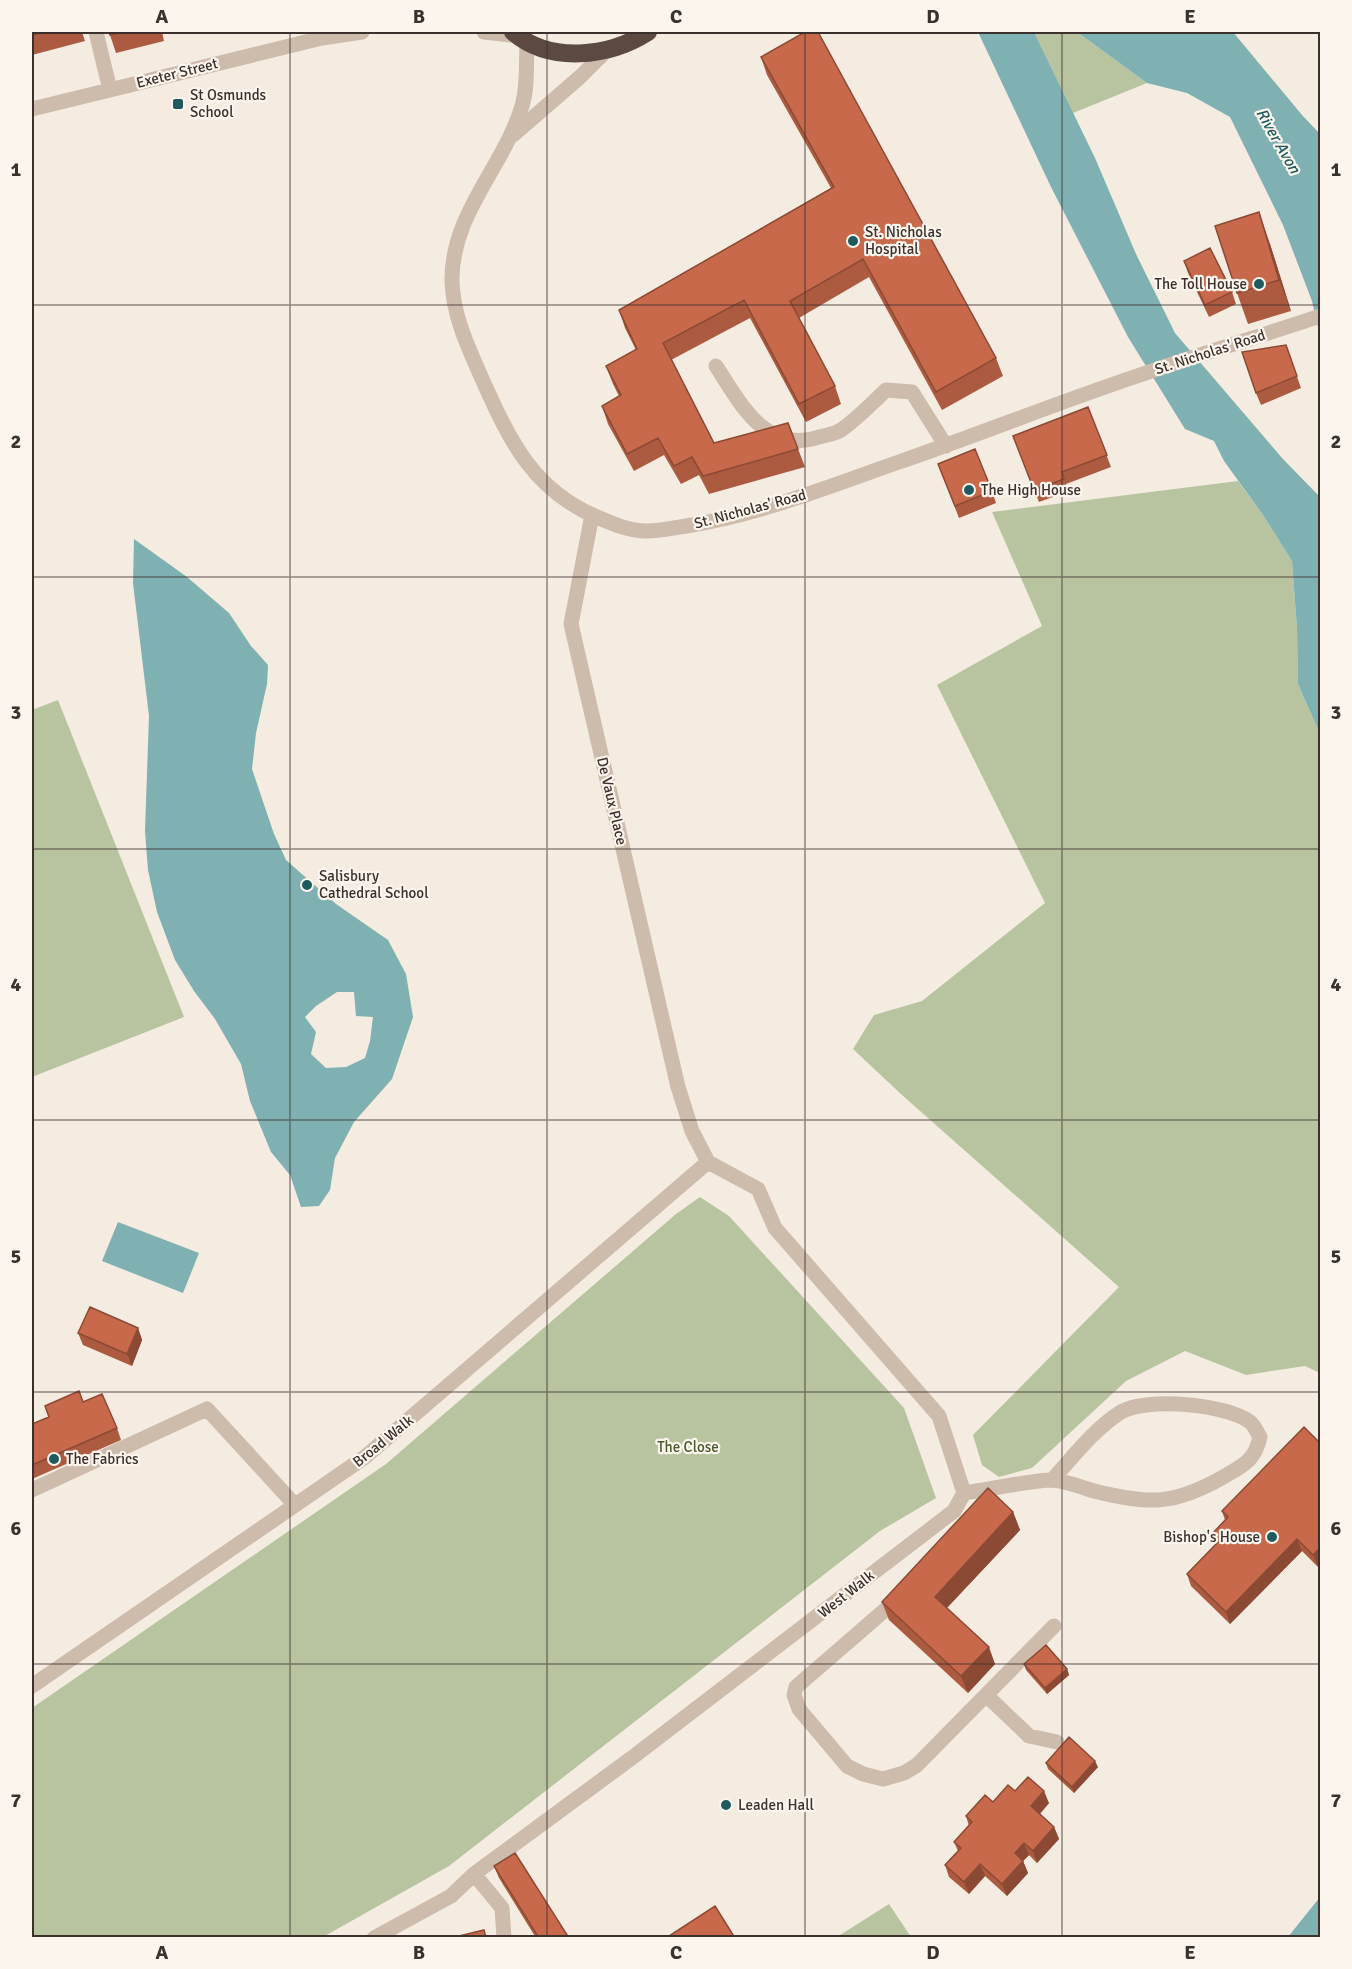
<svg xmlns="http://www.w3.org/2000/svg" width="1352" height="1969" viewBox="0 0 1352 1969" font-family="Signika,sans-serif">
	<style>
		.green { fill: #b8c4a0 }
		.water { fill: #7fb0b2; fill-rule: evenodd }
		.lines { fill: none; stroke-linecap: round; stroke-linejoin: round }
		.minor { stroke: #cdbbac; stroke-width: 15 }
		.highway { stroke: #5c4a42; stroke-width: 18 }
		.wall { fill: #ac5a40 }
		.shaded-wall { fill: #8c4a34 }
		.building { fill: #c8694b; stroke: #8c4a34; stroke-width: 1.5 }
		.grid { fill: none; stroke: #3b302b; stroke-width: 1.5; stroke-opacity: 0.55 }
		.poi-dot { fill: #1f5a5e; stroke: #fbf5ee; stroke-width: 2 }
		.labels { text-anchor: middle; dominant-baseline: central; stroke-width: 4.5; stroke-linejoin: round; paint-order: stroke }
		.street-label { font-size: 15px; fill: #3b302b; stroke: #fbf5ee }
		.poi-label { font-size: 15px; fill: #3b302b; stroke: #fbf5ee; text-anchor: start }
		.park-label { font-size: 15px; fill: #4a5a2e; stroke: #fbf5ee }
		.water-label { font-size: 16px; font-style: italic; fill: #1f5a5e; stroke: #fbf5ee }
		.neatline { fill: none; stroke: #3b302b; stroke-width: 2 }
		.grid-label { font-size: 20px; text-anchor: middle; font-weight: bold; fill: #3b302b }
	</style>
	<rect width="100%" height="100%" fill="#f4ebe1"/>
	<path class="green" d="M1034 32H1077L1147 83 1073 113Z
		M1238 481 1263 515 1292 561 1297 628 1298 684 1320 734V1373L1305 1366 1246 1375 1185 1351 1126 1381 1032 1468 999 1477 982 1465 973 1435 1119 1287 902 1095 853 1049 874 1015 922 1001 1045 903 937 685 1042 626 992 512Z
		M58 700 184 1017 32 1077V710Z
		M700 1197 729 1216 904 1408 936 1498 880 1531 449 1866 323 1937H32V1708L386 1464 676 1214Z
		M889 1904 911 1937H837Z"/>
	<path class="water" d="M978 32H1034L1095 158 1136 254 1175 333 1282 458 1320 497V734L1298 684 1297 628 1292 561 1263 515 1224 461 1214 441 1185 429 1128 337 1051 187Z
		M1077 32H1233L1302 115 1320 134V336L1312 301 1283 225 1230 117 1187 93 1147 83Z
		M134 539 187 577 229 613 251 646 268 665 267 684 256 733 252 769 274 834 286 860 336 904 388 940 406 974 413 1017 392 1079 354 1122 335 1158 330 1190 319 1206 301 1207 290 1175 271 1152 250 1101 241 1064 215 1019 194 991 175 960 157 912 148 870 145 831 149 716 133 583ZM337 992H354L356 1016 373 1017 370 1041 365 1058 346 1067 326 1068 311 1054 316 1032 305 1017 316 1006Z
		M118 1222 199 1253 183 1293 102 1261Z
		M1320 1897V1937H1288Z"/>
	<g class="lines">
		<path class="minor" d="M96 32 110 90
			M484 32 518 36
			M527 41C526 62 528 87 522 106 504 167 451 214 452 281 453 317 469 349 483 381 510 441 533 490 597 517 613 524 629 531 647 531 660 531 674 528 686 526 759 515 830 486 899 462 980 434 1059 402 1140 375 1200 354 1261 336 1320 316
			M32 109 322 38 362 32
			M513 135 580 77 606 51
			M716 366C740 403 766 455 819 437 826 435 835 434 841 430 857 419 872 403 886 390L912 392 946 446
			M592 515 571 624 678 1087 692 1131 708 1162
			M32 1490 207 1409 295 1505
			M964 1493C992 1489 1021 1482 1050 1480 1063 1480 1081 1487 1094 1491 1150 1505 1175 1505 1225 1476 1244 1465 1255 1460 1260 1437 1257 1432 1254 1425 1250 1422 1227 1404 1146 1397 1121 1412 1094 1429 1073 1457 1052 1480
			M900 1597 796 1687 794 1695 799 1709 847 1766 863 1774 883 1779 904 1773 917 1765 1054 1626
			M32 1686 365 1457 708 1162
			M986 1695 1029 1736 1057 1742
			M474 1874 502 1908 504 1938
			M374 1938 451 1896 474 1874 633 1757 954 1511 964 1493 939 1416 775 1228 758 1189 708 1162"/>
		<path class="highway" d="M513 32C550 64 609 57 648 32"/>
	</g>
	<path class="wall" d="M32 32H82L85 41 32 55Z
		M109 32H162L164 41 116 53Z
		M761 57 996 358 1003 376 942 410 869 277 799 318 835 386 841 404 806 422 750 318 671 360 714 443 788 423 805 467 709 494 699 475 681 484 664 455 634 471 608 424 602 406 619 396 613 384 606 366 636 350 625 328 619 310 831 188 767 75Z
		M1270 244 1291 311 1248 324 1237 293Z
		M1184 261 1232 292 1236 304 1209 317 1188 273Z
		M1286 345 1301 388 1261 405 1256 393Z
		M1088 407 1111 467 1066 484 1069 491 1039 502 1013 436Z
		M938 464 992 491 996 503 959 518Z
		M138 1328 142 1340 132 1366 83 1345 78 1333Z
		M83 1402 117 1428 121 1440 32 1479V1424Z
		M1304 1427 1318 1567 1302 1551 1230 1624 1191 1586 1187 1574 1216 1545 1212 1534 1225 1520 1222 1511Z
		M1013 1512 1020 1530 947 1608 995 1664 968 1693 889 1620 882 1602Z
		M1024 1664 1067 1669 1069 1675 1047 1694 1026 1670Z
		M1046 1763 1098 1767 1074 1793 1048 1769Z
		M1015 1791 1049 1803 1040 1814 1054 1827 1059 1839 1037 1863 1029 1855 1023 1861 1028 1873 1007 1896 985 1876 969 1894 949 1877 945 1865 958 1851 954 1842 969 1826 966 1816Z
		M494 1866 569 1938H536L499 1878Z"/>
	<path class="shaded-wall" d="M1259 212 1270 244 1291 311 1279 280Z
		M138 1328 142 1340 132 1366 127 1354Z
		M1013 1512 1020 1530 941 1614 935 1597Z
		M1297 1539 1302 1551 1230 1624 1226 1612Z
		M1320 1548V1564L1318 1567 1313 1555Z
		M989 1647 995 1664 968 1693 961 1676Z
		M1067 1669 1069 1675 1047 1694 1045 1688Z
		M1095 1761 1098 1767 1074 1793 1072 1787Z
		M1044 1791 1049 1803 1036 1818 1031 1806Z
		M1054 1827 1059 1839 1037 1863 1033 1851Z
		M1024 1843 1029 1855 1023 1861 1028 1873 1007 1896 1002 1884 1015 1853Z
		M980 1864 985 1876 969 1894 964 1882Z"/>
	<path class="building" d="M32 32H46L32 35Z
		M109 32H124L110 35Z
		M805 32H818L996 358 936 392 863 259 790 301 835 386 799 404 744 300 663 343 714 443 788 423 798 449 703 476 692 457 674 466 658 438 627 454 602 406 621 395 606 366 637 349 619 310 834 187 761 57Z
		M1259 212 1279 280 1237 293 1215 226Z
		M1210 248 1232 292 1205 305 1184 261Z
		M1286 345 1297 376 1256 393 1242 352Z
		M1088 407 1107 455 1062 472 1064 479 1034 490 1013 436Z
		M975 449 992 491 955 506 938 464Z
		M90 1307 138 1328 127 1354 78 1333Z
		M79 1391 83 1402 102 1394 117 1428 32 1465V1424L49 1417 45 1406Z
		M1304 1427 1320 1443V1548L1313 1555 1297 1539 1226 1612 1187 1574 1219 1541 1212 1534 1228 1517 1222 1511Z
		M988 1488 1013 1512 935 1597 989 1647 961 1676 882 1602Z
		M1046 1645 1067 1669 1045 1688 1024 1664Z
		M1069 1737 1095 1761 1072 1787 1046 1763Z
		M1028 1777 1044 1791 1031 1806 1054 1827 1033 1851 1024 1843 1015 1853 1023 1861 1002 1884 980 1864 964 1882 945 1865 961 1848 954 1842 972 1822 966 1816 985 1795 993 1802 1008 1785 1015 1791Z
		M515 1853 569 1938H539L494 1866Z
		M715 1906 735 1938H666Z
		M484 1930 486 1938 455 1937Z"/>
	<path class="grid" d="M290 32V1938M547 32V1938M805 32V1938M1062 32V1938M32 305H1320M32 577H1320M32 849H1320M32 1120H1320M32 1392H1320M32 1664H1320"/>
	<g class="poi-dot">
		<rect x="172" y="98" width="12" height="12" rx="3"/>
		<circle cx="853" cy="241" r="6"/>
		<circle cx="1259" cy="284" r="6"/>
		<circle cx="969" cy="490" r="6"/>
		<circle cx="307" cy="885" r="6"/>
		<circle cx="54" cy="1459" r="6"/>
		<circle cx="1272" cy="1537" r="6"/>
		<circle cx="726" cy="1805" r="6"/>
	</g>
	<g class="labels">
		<g class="street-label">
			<text transform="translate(177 73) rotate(-14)">Exeter Street</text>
			<text transform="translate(1210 352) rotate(-18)">St. Nicholas' Road</text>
			<text transform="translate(750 509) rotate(-15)">St. Nicholas' Road</text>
			<text transform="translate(612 801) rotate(77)">De Vaux Place</text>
			<text transform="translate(383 1441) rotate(-39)">Broad Walk</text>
			<text transform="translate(846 1594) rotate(-38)">West Walk</text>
		</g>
		<g class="poi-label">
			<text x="190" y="95">St Osmunds<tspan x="190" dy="17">School</tspan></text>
			<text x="865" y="232">St. Nicholas<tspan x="865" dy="17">Hospital</tspan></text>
			<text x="1247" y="284" text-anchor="end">The Toll House</text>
			<text x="981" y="490">The High House</text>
			<text x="319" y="876">Salisbury<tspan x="319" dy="17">Cathedral School</tspan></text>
			<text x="66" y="1459">The Fabrics</text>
			<text x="1260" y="1537" text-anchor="end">Bishop's House</text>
			<text x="738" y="1805">Leaden Hall</text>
		</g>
		<g class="park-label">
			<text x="688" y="1447">The Close</text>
		</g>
		<g class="water-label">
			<text transform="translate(1278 141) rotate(60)">River Avon</text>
		</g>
	</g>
	<rect width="1352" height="1969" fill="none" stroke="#fbf5ee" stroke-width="66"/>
	<rect x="33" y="33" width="1286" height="1903" class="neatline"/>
	<g class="grid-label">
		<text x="162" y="23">A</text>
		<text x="419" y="23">B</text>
		<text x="676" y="23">C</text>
		<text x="933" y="23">D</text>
		<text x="1190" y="23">E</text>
		<text x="16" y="176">1</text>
		<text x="1336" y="176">1</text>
		<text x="16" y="448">2</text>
		<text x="1336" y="448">2</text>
		<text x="16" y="719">3</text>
		<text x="1336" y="719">3</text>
		<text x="16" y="991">4</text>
		<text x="1336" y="991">4</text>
		<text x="16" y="1263">5</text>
		<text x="1336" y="1263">5</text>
		<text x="16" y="1535">6</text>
		<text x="1336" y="1535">6</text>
		<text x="16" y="1807">7</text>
		<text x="1336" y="1807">7</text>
		<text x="162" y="1959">A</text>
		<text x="419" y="1959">B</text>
		<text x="676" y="1959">C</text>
		<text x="933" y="1959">D</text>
		<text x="1190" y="1959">E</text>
	</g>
</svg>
